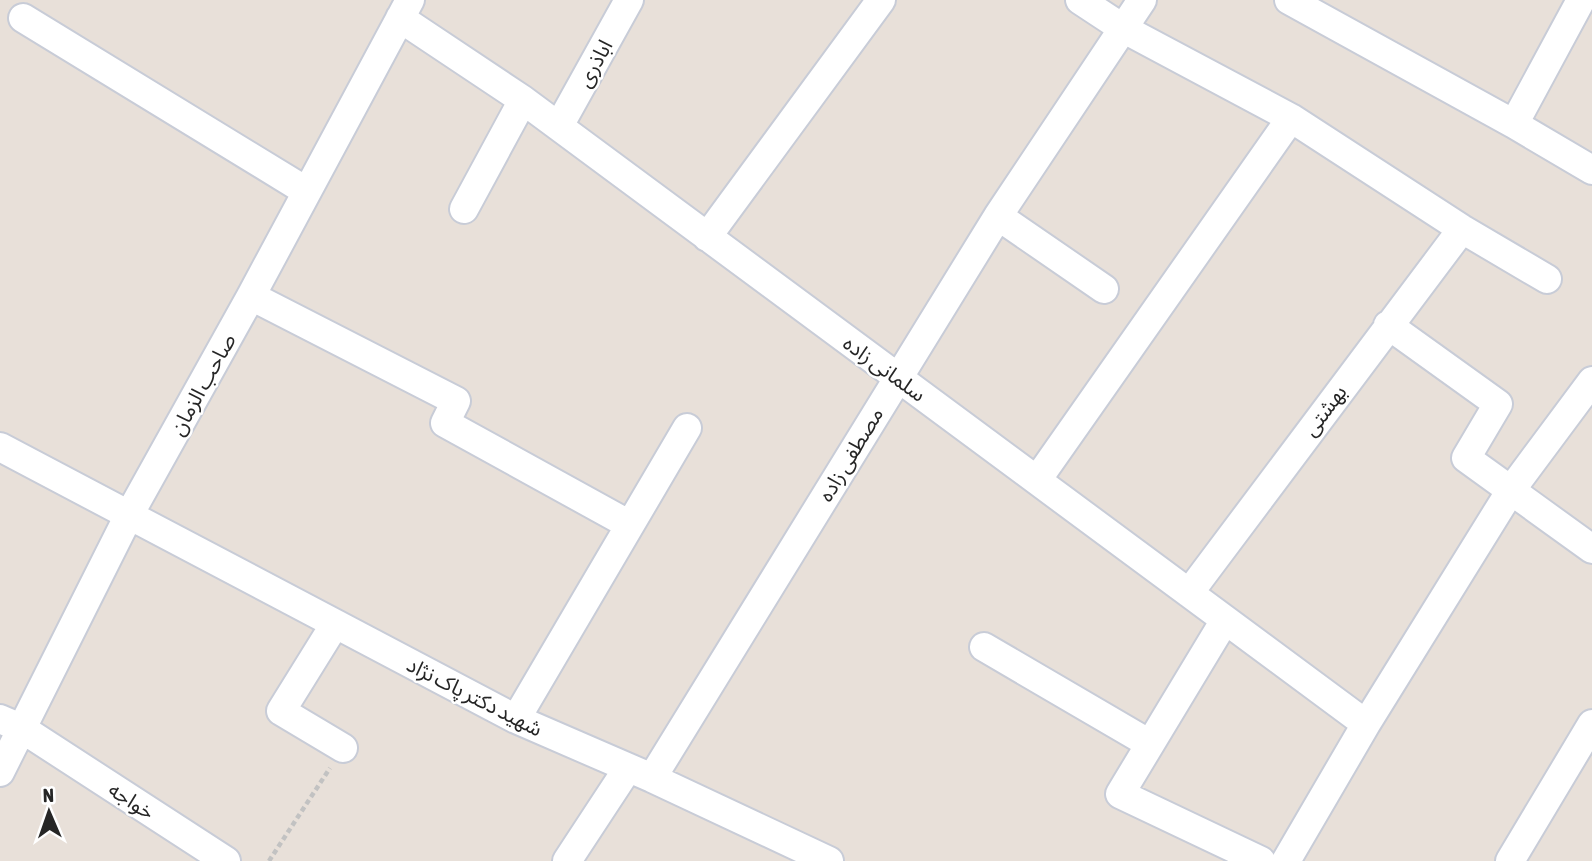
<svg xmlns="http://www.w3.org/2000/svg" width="1592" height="861" viewBox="0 0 1592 861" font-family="'Asap Condensed','Noto Sans Arabic',sans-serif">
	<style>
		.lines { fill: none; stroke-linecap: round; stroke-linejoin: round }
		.minor-casing { stroke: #c8ccd7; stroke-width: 32 }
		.path { stroke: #c2c2c2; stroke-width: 4.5; stroke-dasharray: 5 3.5; stroke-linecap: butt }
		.minor { stroke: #fff; stroke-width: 28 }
		.labels { text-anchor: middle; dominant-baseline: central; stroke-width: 5; stroke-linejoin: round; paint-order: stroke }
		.street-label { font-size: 21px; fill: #262626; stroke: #fff }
	</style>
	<rect width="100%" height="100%" fill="#e8e0d9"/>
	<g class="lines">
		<g class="minor-casing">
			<path id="minor" d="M1080 0 1124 29 1291 118 1462 229 1547 279
				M1289 0 1514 124 1592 170
				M23 18 306 191
				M400 18 523 100 1366 724
				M1514 124 1581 0
				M559 126 629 0
				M464 209 523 100
				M998 216 1104 289
				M707 237 881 0
				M251 296 456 401 445 423 630 525
				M1388 325 1498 404 1466 458 1592 549
				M0 447 516 719 652 778 829 861
				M1037 480 1291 118
				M1189 593 1462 229
				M1225 620 1120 794 1261 861
				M335 624 281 711 343 748
				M984 647 1150 744
				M0 719 21 728 226 861
				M516 719 687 428
				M0 772 129 515 251 296 410 0
				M652 778 998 216 1142 0
				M567 861 628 768
				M1286 861 1366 724 1511 490 1592 381
				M1510 861 1592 724"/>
		</g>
		<path class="path" d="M269 861 330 768"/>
		<use href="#minor" class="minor"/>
	</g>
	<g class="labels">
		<g class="street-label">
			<text transform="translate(594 63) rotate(-61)">اباذری</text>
			<text transform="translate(885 368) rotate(36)">سلمانی زاده</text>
			<text transform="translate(202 384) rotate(-61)">صاحب الزمان</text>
			<text transform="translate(1324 410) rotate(-53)">بهشتی</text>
			<text transform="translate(850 454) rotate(-59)">مصطفی زاده</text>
			<text transform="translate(475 696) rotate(27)">شهید دکتر پاک نژاد</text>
			<text transform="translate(132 800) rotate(33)">خواجه</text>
		</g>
	</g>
	<g transform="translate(49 812) rotate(358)" stroke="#ffffff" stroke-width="5" paint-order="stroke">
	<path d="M0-5L12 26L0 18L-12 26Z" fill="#262626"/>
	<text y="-10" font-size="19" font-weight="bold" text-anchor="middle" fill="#262626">N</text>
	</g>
</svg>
